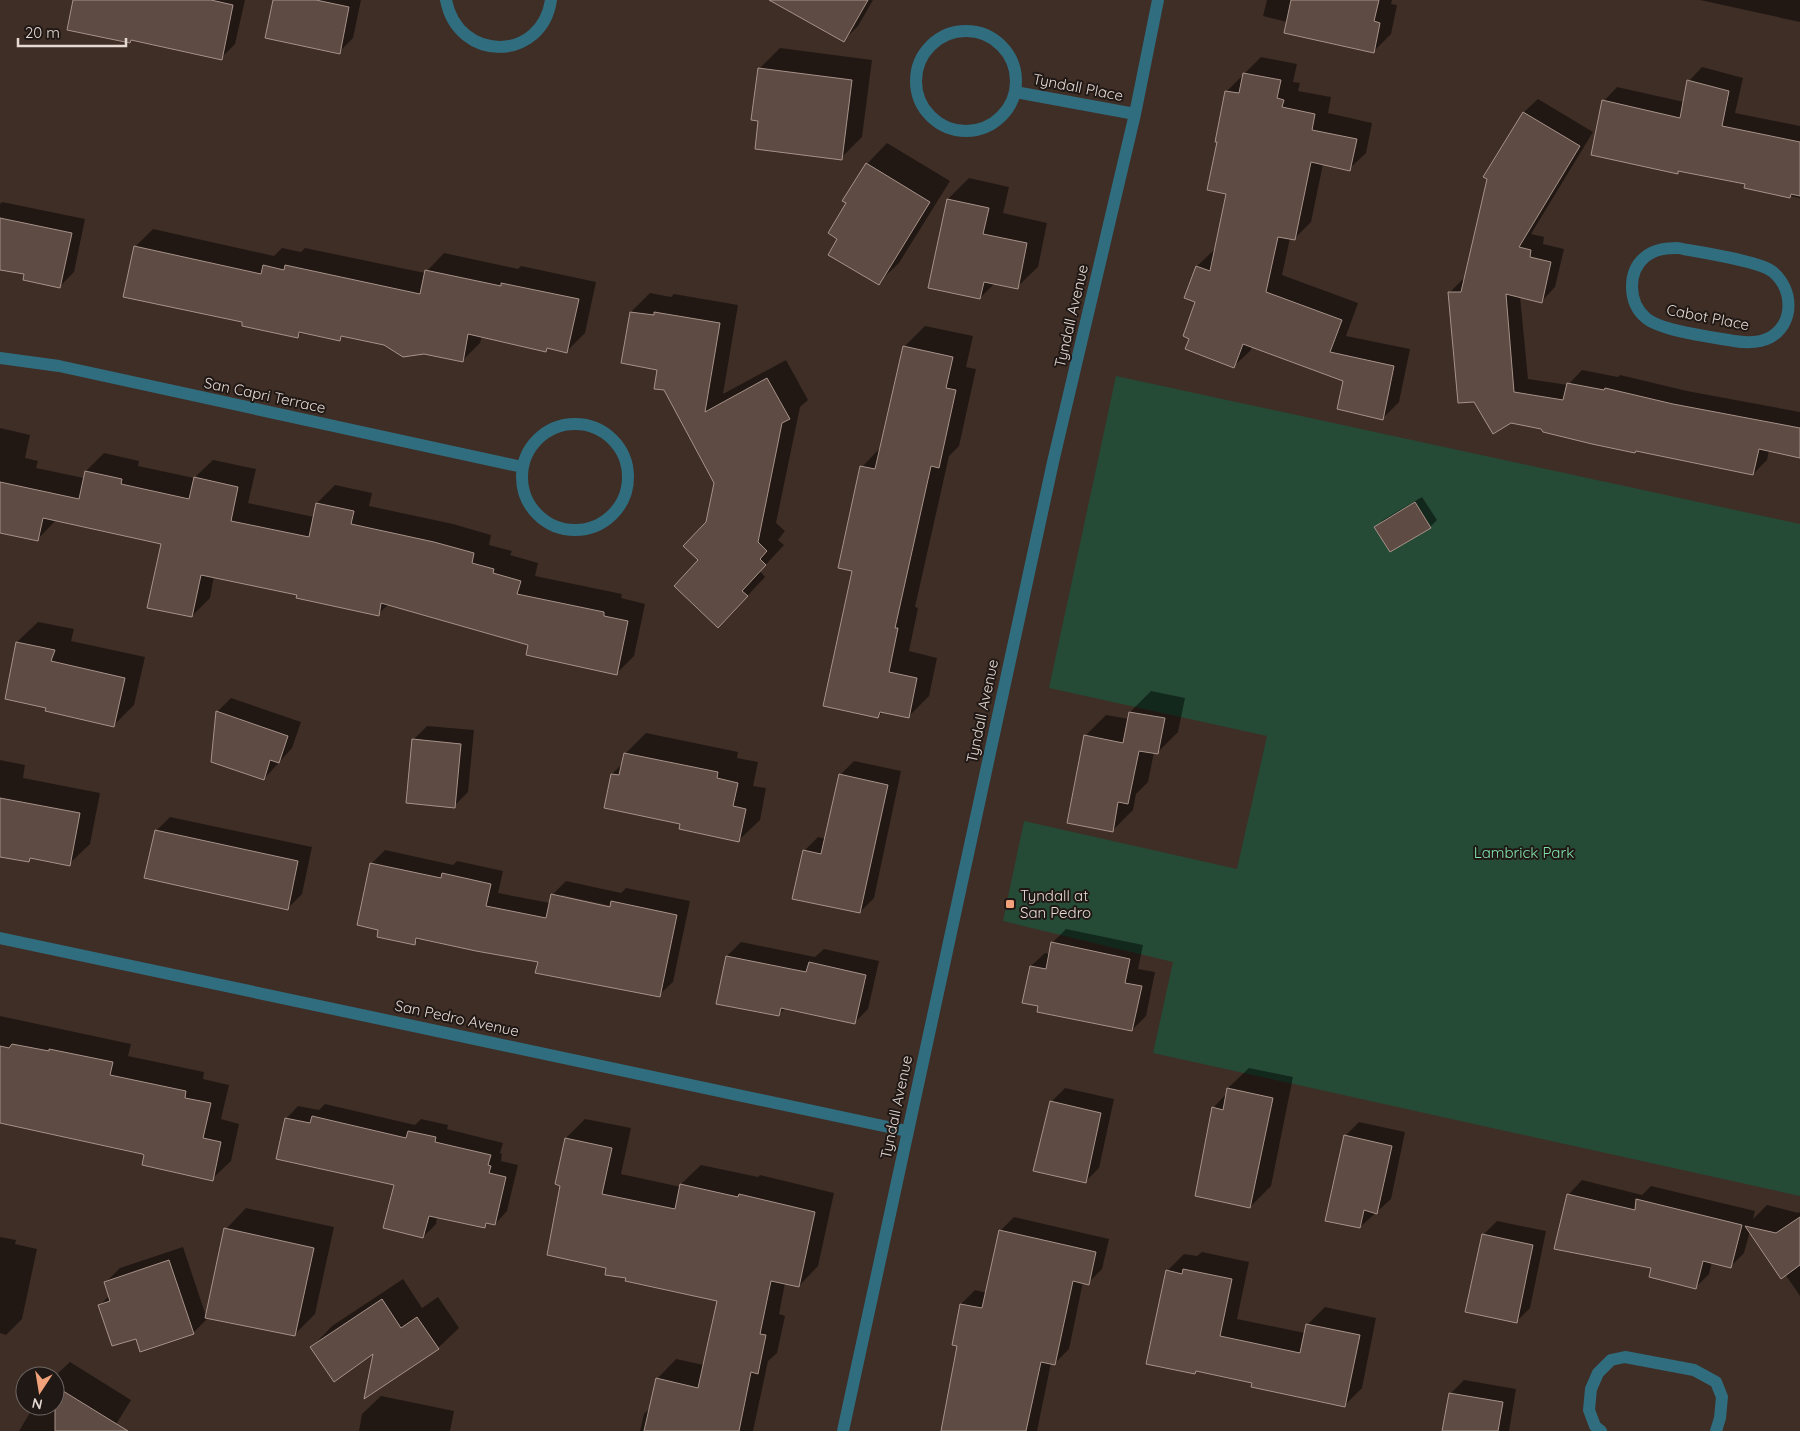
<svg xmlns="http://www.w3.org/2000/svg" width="1800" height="1431" viewBox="0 0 1800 1431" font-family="Quicksand,sans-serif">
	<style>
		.green { fill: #254b36 }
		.shadow { fill: #0007; fill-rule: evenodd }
		.building { fill: #5e4b43; stroke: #a79289 }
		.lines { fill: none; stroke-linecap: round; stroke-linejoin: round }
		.minor { stroke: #306d7f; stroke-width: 12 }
		.poi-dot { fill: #f1a27b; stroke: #201815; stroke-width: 2 }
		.labels { text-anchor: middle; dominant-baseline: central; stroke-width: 4; stroke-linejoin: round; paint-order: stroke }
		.street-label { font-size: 15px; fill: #e5d9d4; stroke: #201815 }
		.park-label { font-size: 15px; fill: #80e4ae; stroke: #201815 }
		.poi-label { font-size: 15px; fill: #e5d9d4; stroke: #201815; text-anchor: start }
	</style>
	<rect width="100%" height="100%" fill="#3f2e26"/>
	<path class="green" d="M1116 376 1800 524V1196L1153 1053 1173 962 1003 921 1024 821 1237 869 1267 736 1049 688Z"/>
	<path class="shadow" d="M74 0H245L235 44 221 58 133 39 129 42Z
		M274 0H361L353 38 339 52Z
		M782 0H873L858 26 844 40Z
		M1267 0H1392L1391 4 1397 5 1391 34 1373 52 1287 22 1263 16Z
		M1700 0H1800V22Z
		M780 48 872 60 862 137 841 158 759 120V69Z
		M1261 57 1297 64 1293 82 1300 83 1298 91 1331 97 1328 113 1372 123 1366 153 1349 169 1323 164 1311 222 1294 239 1290 238 1282 275 1358 303 1346 336 1410 349 1399 402 1383 418 1344 380 1252 346 1251 350 1234 366 1190 338 1197 301 1185 297 1197 266 1214 250H1215L1227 193 1218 141 1226 92Z
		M1702 67 1743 78 1735 113 1800 126V198L1746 187 1747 183 1680 170 1677 172 1604 101 1617 87 1684 102 1689 81Z
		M1538 99 1593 132 1531 234 1544 237 1543 244 1564 249 1555 287 1542 301 1520 296 1528 379 1568 385 1582 370 1618 377 1620 375 1687 391 1800 412V456L1769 450 1767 460 1753 474 1511 422 1449 293 1463 279H1465L1489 179 1485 177 1524 112Z
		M887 143 950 181 899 263 878 283 839 238 847 203 867 164Z
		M969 178 1009 187 1003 213 1047 223 1038 267 1017 287 995 283 980 298 948 199Z
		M2 202 85 219 74 272 60 286 26 273 0 268V204Z
		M153 229 274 256 282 248 301 252 305 248 425 273 444 253 518 269 521 266 596 282 585 333 567 351 549 347 546 350 482 336 480 343 462 361 343 335 339 339 302 332 297 337 244 321 135 247Z
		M650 293 671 297 674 294 738 305 723 394 786 360 808 400 800 407 776 523 785 531 778 540 784 545 760 571 765 577 736 608 700 560 716 483 659 369 622 362 631 312Z
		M925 326 973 336 966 367 976 369 959 446 949 456 915 607 918 608 909 651 937 658 929 696 908 717 884 711 878 717 854 570 862 467 881 447 904 347Z
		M0 428 30 435 25 458 38 461 36 468 84 478 86 471 104 453 139 461 138 466 194 478 213 460 256 469 248 503 314 517 317 503 335 485 372 493 369 506 453 524 491 535 489 545 512 551 510 555 538 563 535 576 622 594 621 598 645 604 634 656 616 674 529 644 389 604 378 614 300 594 214 576 210 598 192 616 162 543 56 520 37 540 2 532 0 534Z
		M1422 497 1437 520 1430 527H1376L1383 520Z
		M38 622 74 629 71 641 145 657 134 705 113 726 17 642Z
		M1151 691 1185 698 1178 732 1157 753 1154 752 1148 782 1136 794 1133 810 1112 831 1085 736 1106 715 1129 719 1130 712Z
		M231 698 301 722 292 748 264 779 217 712Z
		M427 726 474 730 468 792 454 806 413 740Z
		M646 733 738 752 737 758 758 762 753 786 766 788 760 820 739 840 681 823 612 774 623 763 625 754Z
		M0 760 25 765 23 778 100 793 90 844 69 864 32 857 28 861 0 855Z
		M854 761 901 771 874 898 860 912 804 851 818 837 826 839 840 775Z
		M170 817 312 847 302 894 288 908 156 831Z
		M385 850 453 865 457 861 503 871 498 893 550 903 552 895 566 881 621 893 626 888 690 901 673 982 659 995 539 961 420 938 414 943 380 929 371 864ZM561 895 616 907V909L561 897Z
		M1066 929 1143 945 1138 969 1155 972 1146 1016 1132 1030 1040 1005 1031 966 1045 953 1050 954 1052 943Z
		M741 942 815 957 824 949 879 961 868 1009 854 1023 786 1008 778 1015 727 956Z
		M0 1016 131 1044 128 1056 204 1072 203 1079 229 1085 221 1119 239 1124 231 1161 212 1179 146 1154 0 1122Z
		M1249 1068 1293 1077 1271 1186 1250 1207 1213 1108 1227 1093 1228 1088Z
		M1065 1088 1114 1099 1099 1168 1085 1182 1051 1102Z
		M325 1104 415 1125 421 1119 448 1125 447 1129 503 1143 500 1153 502 1154 501 1161 518 1165 507 1211 495 1224 489 1222 485 1227 437 1217 436 1224 423 1237 396 1184 286 1119 298 1106 319 1110Z
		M585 1119 631 1128 621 1174 681 1187V1184L701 1165 758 1177 760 1175 834 1193 818 1266 799 1286 785 1283 779 1314 785 1316 777 1353 768 1361 753 1431H640L644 1414 651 1407 657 1379 676 1359 704 1365 719 1300 627 1277 608 1267 562 1185 566 1138Z
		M1359 1122 1405 1132 1391 1199 1360 1227 1345 1136Z
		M1582 1180 1642 1195 1651 1186 1755 1211 1753 1219 1767 1205 1798 1213 1800 1212V1296L1785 1274 1750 1231 1744 1253 1730 1267 1712 1262 1709 1274 1695 1288 1653 1267 1569 1194Z
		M246 1208 334 1227 315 1314 294 1335 226 1229Z
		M1014 1217 1109 1239 1102 1269 1088 1283 1083 1282 1069 1349 1055 1363H1051L1037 1431H942L959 1345 961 1304 975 1290 987 1293 1000 1231Z
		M1497 1221 1546 1231 1530 1308 1516 1322 1483 1235Z
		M0 1237 16 1240 15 1244 37 1249 22 1319 6 1335 0 1333Z
		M183 1247 207 1319 193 1333 137 1337 100 1305 110 1295 106 1282 120 1268Z
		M1202 1252 1249 1262 1237 1319 1305 1333 1307 1325 1325 1307 1376 1318 1362 1388 1345 1405 1254 1382 1198 1370 1195 1373 1167 1271 1184 1254 1197 1256Z
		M403 1279 422 1308 438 1297 459 1328 438 1348 375 1351 312 1347 332 1326Z
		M70 1362 131 1400 112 1431H19L34 1406H55V1376Z
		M1464 1380 1516 1389 1509 1431H1444L1450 1394Z
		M381 1396 454 1411 450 1431H359L362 1414Z"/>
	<path class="building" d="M73 0H211L233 5 222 60 131 40 130 43 67 30Z
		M273 0H316L349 7 340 54 265 38Z
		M769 0H868L844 42Z
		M1291 0H1379L1374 21 1380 23 1374 53 1284 33Z
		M758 68 852 80 842 160 755 149 758 121 751 120Z
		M1243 73 1281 80 1277 98 1284 100 1282 107 1315 114 1312 130 1357 139 1350 171 1311 162 1295 240 1278 237 1266 292 1342 320 1330 352 1394 366 1383 420 1337 409 1343 381 1243 344 1234 368 1185 349 1189 339 1183 336 1195 302 1184 298 1196 266 1210 271 1226 194 1207 190 1217 142H1215L1225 91 1239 93Z
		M1687 80 1729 91 1722 126 1800 142V196L1791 194 1790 198 1744 188 1745 184 1678 171V174L1591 155 1602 100 1680 118Z
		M1523 112 1580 146 1519 247 1531 250 1530 257 1551 262 1542 303 1506 294 1514 392 1563 400 1567 383 1604 390 1605 388 1673 404 1800 428V458L1759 449 1753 475 1636 451 1635 453 1592 444 1543 432 1541 429 1511 423 1493 434 1474 402 1458 403 1448 292H1461L1487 179 1483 177Z
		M866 163 930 202 879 285 828 255 837 239 828 233 846 203 842 201Z
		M947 199 989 208 983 234 1027 243 1018 289 984 282 980 299 928 288Z
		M0 218 72 233 60 288 23 280 24 274 0 270Z
		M134 246 261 274 263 265 284 270 285 265 420 294 425 270 501 286V283L579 299 567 353 547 348 546 352 468 334 463 362 424 354 403 357 384 345 341 336 340 341 299 332 298 338 242 326V322L123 297Z
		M630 312 654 315V312L720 323 705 412 767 378 790 419 782 423 758 542 767 551 760 559 766 565 742 591 748 596 718 628 674 586 698 560 683 546 706 522 714 483 664 390 654 389 657 370 621 363Z
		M903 346 953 357 946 388 956 390 939 468 931 466 895 628H898L889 672 917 678 909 718 880 712 878 718 823 706 852 571 838 568 860 466 875 469Z
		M85 471 122 479 121 484 189 499 194 477 238 487 231 521 309 537 316 503 354 511 351 524 434 542 474 553 472 563 494 569 493 573 521 581 517 594 604 612V616L628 621 617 675 526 655 528 645 381 603 379 616 296 598 297 595 201 575 192 617 147 608 161 544 43 518 38 541 0 533V482L79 499Z
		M1415 502 1431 528 1390 552 1374 527Z
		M16 642 55 650 51 661 125 678 114 727 45 711 46 708 5 699Z
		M216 711 288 736 279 763 270 760 264 780 211 762Z
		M1129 712 1165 718 1158 754 1139 751 1128 804 1118 802 1113 832 1067 823 1084 735 1123 743Z
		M412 739 461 744 455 808 406 803Z
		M624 753 718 772 717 778 738 783 733 806 746 809 739 842 679 829 680 824 604 808 611 774 619 775Z
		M839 774 888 785 860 913 792 899 803 850 821 854Z
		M0 798 80 813 70 866 30 858 29 862 0 857Z
		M155 830 298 861 288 910 144 878Z
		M370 863 441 878 442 873 491 884 486 906 546 918 551 894 610 907 611 901 677 915 660 997 535 973 538 962 476 951 416 938 415 945 377 937 378 930 357 925Z
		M1051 942 1130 959 1125 983 1142 986 1132 1031 1037 1012 1038 1006 1022 1003 1030 966 1046 969Z
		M726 956 806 972 809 962 866 975 855 1024 781 1008 779 1016 716 1004Z
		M12 1044 49 1051V1049L113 1062 110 1075 186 1091 185 1098 211 1103 203 1138 221 1142 213 1181 142 1165 144 1155 142 1154 0 1123V1046L9 1048Z
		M1227 1088 1273 1098 1250 1208 1195 1196 1212 1107 1223 1110Z
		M1050 1101 1101 1113 1086 1183 1033 1171Z
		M312 1116 406 1138 408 1131 436 1137 435 1142 491 1155 488 1165 491 1166 489 1173 506 1177 495 1225 486 1223 485 1228 429 1216 423 1238 383 1228 394 1185 276 1159 285 1118 310 1123Z
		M1344 1135 1392 1146 1377 1214 1364 1210 1360 1228 1325 1221Z
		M565 1138 612 1148 602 1194 675 1209 680 1184 738 1197 739 1194 815 1212 799 1287 771 1281 760 1334 766 1335 758 1374 751 1372 739 1431H644L656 1378 698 1388 717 1301 625 1281 626 1278 605 1275 606 1268 547 1255 560 1186 555 1184Z
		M1567 1194 1635 1210 1636 1199 1742 1225 1731 1268 1703 1261 1696 1289 1649 1277 1651 1268 1554 1249Z
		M1800 1217V1265L1781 1279 1745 1226 1776 1233Z
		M224 1228 314 1248 295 1336 205 1318Z
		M999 1230 1096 1252 1089 1285 1073 1281 1055 1365 1041 1362 1026 1431H941L957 1346 952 1345 960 1304 982 1308Z
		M1482 1234 1533 1245 1517 1323 1465 1312Z
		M169 1260 194 1334 140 1352 136 1339 112 1346 98 1305 110 1301 104 1282Z
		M1183 1269 1232 1279 1220 1336 1300 1353 1306 1324 1360 1335 1345 1407 1251 1387 1252 1383 1196 1371 1195 1374 1146 1364 1166 1270 1182 1274Z
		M382 1299 401 1328 417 1317 439 1349 364 1399 373 1354 334 1382 310 1347Z
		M55 1386 128 1431H55Z
		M1449 1393 1503 1402 1498 1431H1442Z"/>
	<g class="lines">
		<path class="minor" d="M446 0C458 63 542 62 551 0
			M916 81a50 50 0 1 1 100 0a50 50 0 1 1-100 0Z
			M1015 92 1135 114
			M1678 248C1697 252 1761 261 1773 272 1793 289 1795 322 1771 337 1760 343 1746 343 1734 341 1712 337 1661 331 1646 318 1628 303 1627 272 1645 257 1655 249 1666 248 1678 248Z
			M0 358 59 366 522 467
			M522 477a53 53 0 1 1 106 0a53 53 0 1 1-106 0Z
			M0 938 907 1131
			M843 1431 1053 462 1135 114 1158 0
			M1601 1431 1595 1426 1589 1410 1591 1389 1598 1373 1611 1360 1625 1357 1694 1370 1716 1382 1722 1397 1720 1418 1716 1431"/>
	</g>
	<rect class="poi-dot" x="1005" y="899" width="10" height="10" rx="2.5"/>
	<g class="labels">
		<g class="street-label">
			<text transform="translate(1078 87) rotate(11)">Tyndall Place</text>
			<text transform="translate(1071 316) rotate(-77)">Tyndall Avenue</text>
			<text transform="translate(1708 317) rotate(11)">Cabot Place</text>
			<text transform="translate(265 395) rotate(12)">San Capri Terrace</text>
			<text transform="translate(982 711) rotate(-78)">Tyndall Avenue</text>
			<text transform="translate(457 1018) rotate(12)">San Pedro Avenue</text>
			<text transform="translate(896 1107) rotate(-78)">Tyndall Avenue</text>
		</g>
		<g class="park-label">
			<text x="1524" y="852">Lambrick Park</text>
		</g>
		<g class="poi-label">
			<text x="1020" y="895">Tyndall at<tspan x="1020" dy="17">San Pedro</tspan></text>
		</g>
	</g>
	<g transform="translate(40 1391) rotate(192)"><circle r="24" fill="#201815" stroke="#6f6561"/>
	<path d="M0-4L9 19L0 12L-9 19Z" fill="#f1a27b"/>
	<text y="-8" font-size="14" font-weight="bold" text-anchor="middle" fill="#e5d9d4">N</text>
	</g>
	<path d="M18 38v8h108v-8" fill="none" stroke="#e5d9d4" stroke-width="2.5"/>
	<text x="25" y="38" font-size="15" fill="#e5d9d4" stroke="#201815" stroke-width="4" paint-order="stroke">20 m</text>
</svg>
